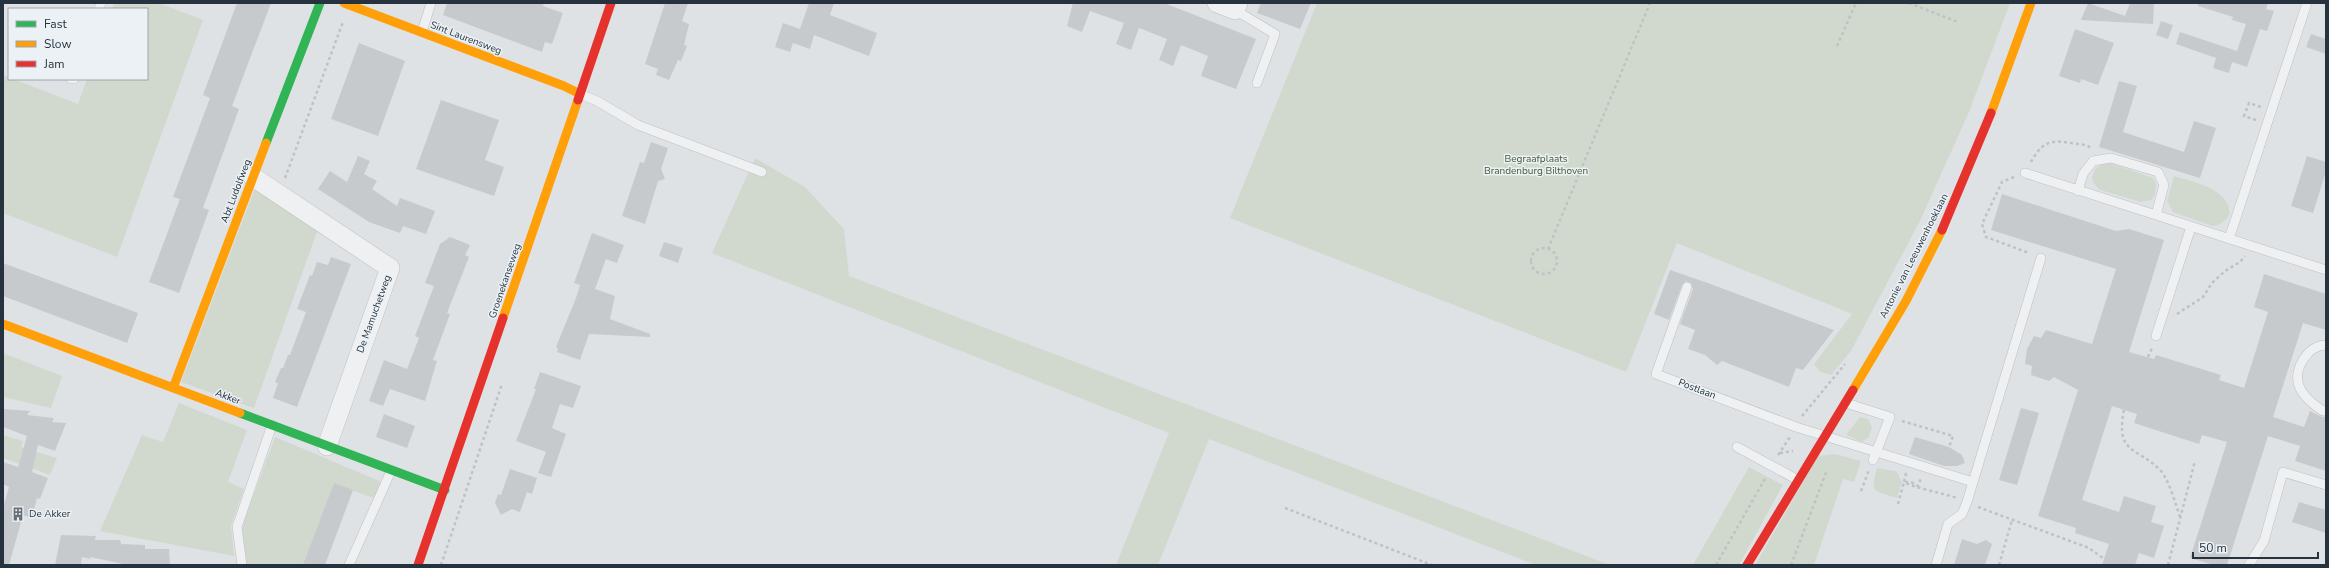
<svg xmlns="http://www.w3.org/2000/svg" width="2329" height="568" viewBox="0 0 2329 568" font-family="'Nunito Sans',sans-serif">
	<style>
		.green { fill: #d1d9cf }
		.building { fill: #c7cacd }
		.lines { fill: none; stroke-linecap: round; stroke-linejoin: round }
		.lane-casing { stroke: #bdc0c2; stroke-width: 10 }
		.street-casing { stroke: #bdc0c2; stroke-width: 20 }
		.path { stroke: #bec2c4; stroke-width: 2.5; stroke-dasharray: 3 3; stroke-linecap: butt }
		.lane { stroke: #eef0f1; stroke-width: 9 }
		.street { stroke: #eef0f1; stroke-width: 19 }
		.fast { stroke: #30b455; stroke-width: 9 }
		.slow { stroke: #ff9f0a; stroke-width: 9 }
		.jam { stroke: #e5322d; stroke-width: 9 }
		.labels { text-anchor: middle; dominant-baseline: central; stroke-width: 3; stroke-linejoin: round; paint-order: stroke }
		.street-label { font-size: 10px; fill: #26333e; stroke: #ecf1f5 }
		.park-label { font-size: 10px; fill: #425a33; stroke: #ecf1f5 }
		.poi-label { font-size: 10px; fill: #26333e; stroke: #ecf1f5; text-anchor: start }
	</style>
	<rect width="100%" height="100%" fill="#dfe2e4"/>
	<path class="green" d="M114 3H159L203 20 117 257 3 213V75L78 104 87 79H147V9H112Z
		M1317 3H2010L1969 112 1920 221 1851 351 1831 375 1820 372 1814 364 1852 314 1677 243 1626 372 1230 218Z
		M755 158 805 187 844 229 849 276 1610 565H1536L1209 439 1158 565H1116L1169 433 712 253Z
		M2104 163H2110L2153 178 2156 183 2155 195 2151 200 2141 202 2100 190 2094 184 2092 178 2095 169Z
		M2174 176C2193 182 2219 186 2228 205 2229 209 2231 213 2228 217 2224 222 2218 226 2212 226L2173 212 2167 201Z
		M255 188 318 229 254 408 181 382Z
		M3 353 62 376 51 408 3 397Z
		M179 403 247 430 228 482 244 489 231 526 234 556 100 531 142 435 163 442Z
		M1860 417 1868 419 1872 427 1869 437 1862 442 1846 435Z
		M3 435 23 441 21 447 57 458 50 475 3 458Z
		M275 437 382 482 374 498 336 485 304 565H246L242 529 245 518Z
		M1835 454 1861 461 1854 482 1843 479 1814 565H1755L1818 456Z
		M1749 467 1783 485 1739 565H1693Z
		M1877 468 1896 471 1902 482 1897 498C1873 490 1870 494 1877 468Z"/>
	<path class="building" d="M237 3H271L232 106 239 109 203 208 209 210 179 293 149 282 180 199 173 197 210 98 203 95Z
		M447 3H544L543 6 563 13 552 44 545 42 542 52 443 15Z
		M665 3H688L682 21 689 24 684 45 687 46 681 61 678 60 669 80 656 75 658 69 645 64Z
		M809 3H834L830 15 877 33 869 56 814 35 810 49 793 43 790 52 775 47 783 23 800 29Z
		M1073 3H1164L1256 39 1236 89 1201 76 1208 56 1181 45 1173 66 1159 60 1167 39 1139 28 1131 50 1116 44 1124 23 1090 11 1082 32 1067 26Z
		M1261 3H1311L1300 29 1257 13Z
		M2088 3 2125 16 2130 3H2154L2153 24 2081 20Z
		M2198 3H2268L2266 9 2274 11 2267 31 2260 29 2247 67 2232 62 2229 73 2213 68 2216 58 2176 44 2180 32 2237 51 2246 24 2232 20 2233 17 2198 6Z
		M2161 21 2173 25 2168 39 2156 35Z
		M2075 29 2114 43 2098 85 2081 79 2080 83 2059 76Z
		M2311 34 2326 39V54L2306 47Z
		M359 43 405 61 378 136 331 119Z
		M2119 81 2137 86 2123 132 2184 152 2194 121 2216 128 2200 178 2099 147Z
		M441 100 499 120 485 160 504 167 494 196 416 169Z
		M651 142 668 148 661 169 665 179 658 181 645 224 622 216 640 162 644 163Z
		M358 156 370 161 364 174 377 181 372 189 397 206 400 198 435 211 426 234 403 226 400 233 369 222 318 189 330 171 347 182Z
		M2307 156 2326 162V171L2313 213 2291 206Z
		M2002 194 2116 231 2129 229 2164 240 2129 352 2154 359 2156 355 2221 375 2219 380 2244 388 2268 312 2254 307 2264 274 2326 294V330L2303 323 2273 417 2304 427 2310 411 2322 417 2326 416V471L2295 461 2300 446 2268 436 2227 565H2214L2190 558 2227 442 2202 435 2199 444 2134 423 2137 414 2112 406 2082 500 2119 512 2124 496 2156 506 2151 522 2164 526 2154 558 2139 553 2135 565H2102L2109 544 2075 533 2076 528 2038 516 2078 390 2054 377 2049 381 2031 375 2032 366 2025 364 2027 349 2034 336 2041 338 2046 330 2092 344 2116 269 1991 230Z
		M592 233 624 245 617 263 606 259 595 289 615 296 610 319 650 334V337L589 334 580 360 557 352 558 348 556 347 576 298 580 285 574 283Z
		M450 237 470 245 465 255 469 257 447 313 450 314 433 360 437 361 425 401 390 389 383 406 369 401 384 360 407 369 419 338 415 336 434 286 425 283 440 244Z
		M664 242 683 248 678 263 659 256Z
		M331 257 351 264 297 407 273 398 278 383 275 382 281 368H283L288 355H290L306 312 297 309 310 275 312 276 317 262 328 265Z
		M3 263 138 313 127 343 3 296Z
		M1670 270 1705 282 1834 330 1803 370 1796 368 1789 387 1722 361 1717 365 1705 355 1688 349 1695 330 1680 324 1693 289 1691 283 1686 281 1682 285 1669 320 1654 314Z
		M540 372 581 386 573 408 560 404 552 428 566 434 551 477 538 473 546 452 516 441 536 389H534Z
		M2021 408 2039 413 2017 485 1999 480Z
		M3 409 30 411 27 415 54 418 52 422 66 423 55 451 38 445 32 472 48 478 40 499 37 498 32 518 23 515 9 565H3V508L9 487 3 484V462L18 467 27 436 3 427Z
		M384 414 415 426 407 448 376 437Z
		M1915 437 1949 447 1962 455 1965 463 1957 466H1944L1909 454Z
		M510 469 537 478 532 494 527 492 520 512 512 509 501 515 495 503 498 494 501 495Z
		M334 483 353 490 325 565H303Z
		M2299 502 2326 510V533L2292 522Z
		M61 535 96 536 95 540H120L121 544 145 545V549H169L170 565H128L90 557V559L82 557 81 565H55Z
		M1962 539 1977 544 1986 540 1992 544 1985 565H1954Z"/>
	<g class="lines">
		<g class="lane-casing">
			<path id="lane" d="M99 9 101 3
				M1235 10 1275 34 1257 83
				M422 32 431 3
				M71 79H74
				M580 94 597 101 638 125 762 172
				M2025 173 2156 215
				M2078 191 2083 174 2093 161 2111 158 2158 172 2164 185 2156 215 2326 270
				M2229 239 2307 3
				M1687 287 1656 374 1796 427 1973 482
				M2156 336 2191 227
				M2326 345C2308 345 2293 369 2299 386 2303 397 2314 405 2323 411L2326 410
				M1846 403 1890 417 1873 460
				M1737 447 1796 479
				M242 565 237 527 272 425
				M349 565 391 471
				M1936 565 1948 524 1962 514 1967 502 2041 258
				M2249 565 2264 541 2283 472 2326 485"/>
		</g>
		<g class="street-casing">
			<path id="street" d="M1217 3 1235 10 1238 3
				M253 177 390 268 327 446"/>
		</g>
		<path class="path" d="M1909 3 1958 22
			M1837 46 1856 3
			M2256 120 2244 116 2249 103 2261 107
			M2031 162C2046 134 2058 142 2086 145L2091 148
			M2014 177 2002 182 1982 224 1986 237 2029 253
			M285 178 343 22
			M1531 261a13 13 0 1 1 26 0a13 13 0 1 1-26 0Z
			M1548 249 1650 3
			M2177 314 2203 297 2212 283 2225 271 2240 262 2245 256
			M2148 357 2152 348
			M2124 410C2115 455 2137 446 2161 471 2169 480 2176 505 2180 517
			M1802 416 1845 364
			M1902 421 1953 436 1949 447
			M1780 453 1793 451
			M1778 455 1790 437
			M1906 473 1904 482C1914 488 1943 493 1957 498
			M1861 491 1869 470
			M1898 504 1904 482H1911L1918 486 1921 478
			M1978 507 2089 548 2104 559
			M1285 508 1432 565
			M441 565 502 384
			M1716 565 1766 477
			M1791 565 1827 470
			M1999 565 2012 520
			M2168 565 2195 461"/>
		<use href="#lane" class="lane"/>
		<use href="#street" class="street"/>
		<path class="fast" d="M266 143 320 3
			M240 413 445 490"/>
		<path class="slow" d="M344 3 564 86 580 94
			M1991 113 2031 3
			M503 318 578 100
			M3 324 240 413
			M173 388 266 143
			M1853 390 1906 301 1942 230"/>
		<path class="jam" d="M578 100 611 3
			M1942 230 1991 113
			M418 565 503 318
			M1747 565 1853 390"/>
	</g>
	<defs>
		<g id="building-bare" transform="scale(1.08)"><path d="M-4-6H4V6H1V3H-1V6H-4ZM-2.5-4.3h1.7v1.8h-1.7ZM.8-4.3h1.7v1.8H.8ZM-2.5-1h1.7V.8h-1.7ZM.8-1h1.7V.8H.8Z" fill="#677078" stroke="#ecf1f5" stroke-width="2.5" paint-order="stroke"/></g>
	</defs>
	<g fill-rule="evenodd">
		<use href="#building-bare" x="18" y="514"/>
	</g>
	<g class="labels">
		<g class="street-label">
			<text transform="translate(466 38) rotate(21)">Sint Laurensweg</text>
			<text transform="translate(236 191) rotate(-69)">Abt Ludolfweg</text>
			<text transform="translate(1914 256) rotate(-63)">Antonie van Leeuwenhoeklaan</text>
			<text transform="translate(505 281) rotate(-71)">Groenekanseweg</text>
			<text transform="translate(374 314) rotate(-70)">De Mamuchetweg</text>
			<text transform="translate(1697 389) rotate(21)">Postlaan</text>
			<text transform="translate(228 397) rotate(21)">Akker</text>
		</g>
		<g class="park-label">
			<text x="1536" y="159">Begraafplaats<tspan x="1536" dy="12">Brandenburg Bilthoven</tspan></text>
		</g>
		<g class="poi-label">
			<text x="29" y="514">De Akker</text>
		</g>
	</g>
	<rect width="2329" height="568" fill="none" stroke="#26333e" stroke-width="8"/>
	<rect x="8" y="8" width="140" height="72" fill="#ecf1f5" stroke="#9da5ac"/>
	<rect x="16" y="21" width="20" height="6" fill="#30b455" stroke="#9da5ac"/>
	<text x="44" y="28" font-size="12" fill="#26333e">Fast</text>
	<rect x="16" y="41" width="20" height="6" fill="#ff9f0a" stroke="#9da5ac"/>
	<text x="44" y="48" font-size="12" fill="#26333e">Slow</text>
	<rect x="16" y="61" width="20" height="6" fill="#e5322d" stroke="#9da5ac"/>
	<text x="44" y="68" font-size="12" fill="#26333e">Jam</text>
	<path d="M2193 552v6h125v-6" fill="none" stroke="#26333e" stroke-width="2"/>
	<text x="2199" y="552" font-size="12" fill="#26333e" stroke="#ecf1f5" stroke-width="3" paint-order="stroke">50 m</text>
</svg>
